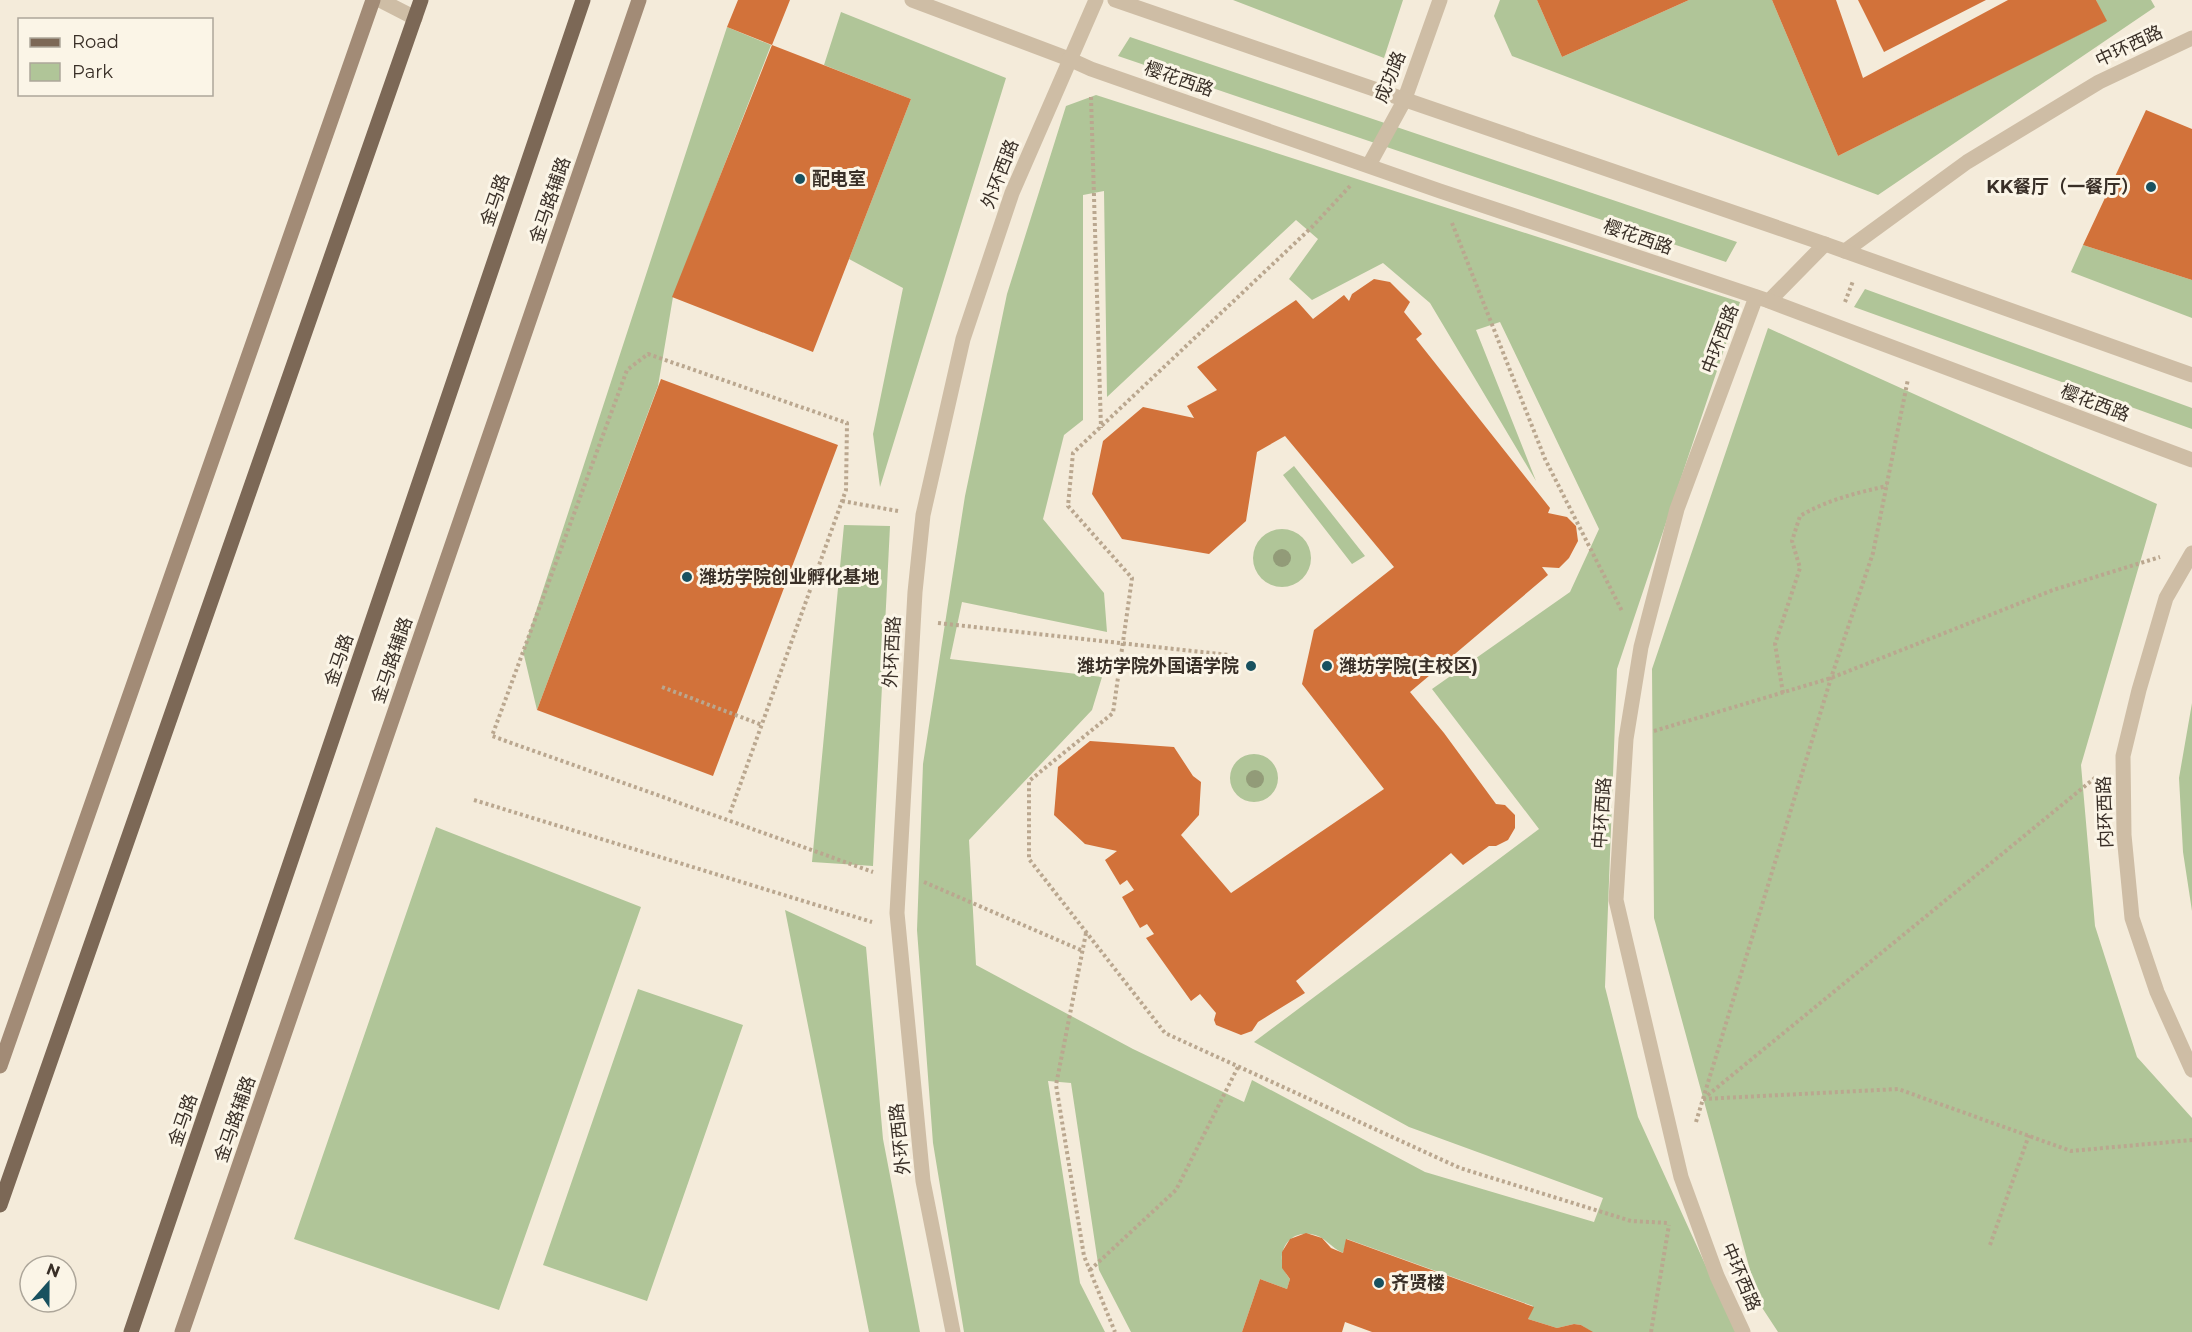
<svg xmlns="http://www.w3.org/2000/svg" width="2192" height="1332" viewBox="0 0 2192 1332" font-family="Montserrat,'Noto Sans SC',sans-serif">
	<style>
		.green { fill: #b0c598; fill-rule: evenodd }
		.building { fill: #d2723a }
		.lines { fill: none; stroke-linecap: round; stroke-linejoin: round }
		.path { stroke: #baa78f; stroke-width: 4; stroke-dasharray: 3 3; stroke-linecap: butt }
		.lane { stroke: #cebda5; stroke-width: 15 }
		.street { stroke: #cebda5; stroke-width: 15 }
		.secondary { stroke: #a28b76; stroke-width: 15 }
		.primary { stroke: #7c6856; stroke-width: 15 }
		.tree { fill: #929b78 }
		.poi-dot { fill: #18515f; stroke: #fbf5e7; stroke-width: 2 }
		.labels { text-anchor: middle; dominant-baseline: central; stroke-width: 6; stroke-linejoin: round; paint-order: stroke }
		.street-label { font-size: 18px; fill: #392f27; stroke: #fbf5e7 }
		.poi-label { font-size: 18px; font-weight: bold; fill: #392f27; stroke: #fbf5e7; text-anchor: start }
	</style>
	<rect width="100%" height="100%" fill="#f4ebda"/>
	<path class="green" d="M1233 0H1403L1384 58Z
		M1500 0H1537L1562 57 1689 0H1772L1838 156 2106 21 2096 0H2151L2155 7 1878 195 1512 56 1494 16Z
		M841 12 1006 78 880 487 873 434 903 288 849 259 911 99 824 65Z
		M727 27 771 45 673 297 658 386 537 710 523 651Z
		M1130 37 1737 242 1726 262 1118 56Z
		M1096 95 1740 302 1617 669 1605 987 1638 1117 1736 1332H1592L1581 1325 1574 1324 1557 1328 1528 1319 1533 1306 1347 1239 1343 1253C1331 1248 1325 1236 1311 1234 1284 1230 1273 1260 1290 1279L1287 1289 1260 1279 1242 1332H1131L1099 1270 1071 1083 1048 1081 1080 1283 1105 1332H964L933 1143 917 930 923 764 965 496 1007 294 1066 106ZM1104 191 1107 397 1296 220 1318 239 1289 279 1312 300 1383 263 1430 303 1536 481 1476 330 1500 322 1599 529 1570 592 1432 689 1539 829 1254 1042 1409 1127 1603 1198 1594 1222 1425 1172 1252 1080 1244 1102 1133 1049 976 965 969 840 1092 710 1102 677 950 659 962 602 1107 632 1104 593 1043 519 1064 435 1083 420V195Z
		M2083 245 2192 280V318L2071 272Z
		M1865 289 2192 408V429L1854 307Z
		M1768 328 2157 504 2081 765 2095 926 2137 1057 2192 1118V1332H1778L1759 1303 1654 918 1652 669Z
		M1294 466 1365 556 1352 564 1283 475Z
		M844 525 890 526 873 866 812 862Z
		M1253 558a29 29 0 1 1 58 0a29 29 0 1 1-58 0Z
		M2192 703V911L2183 852 2179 778Z
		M1230 778a24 24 0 1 1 48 0a24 24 0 1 1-48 0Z
		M436 827 641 907 499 1310 294 1239Z
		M785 910 866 947 883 1139 920 1332H869Z
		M638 989 743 1025 647 1301 543 1265Z"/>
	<path class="building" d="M738 0H790L772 45 727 27Z
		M1537 0H1689L1562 57Z
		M1772 0H1836L1863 78 2008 0H2096L2107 21 1838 156Z
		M1858 0H1986L1884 52Z
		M772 45 911 99 813 352 672 297Z
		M2146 110 2192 129V280L2083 245Z
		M1374 279 1390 282 1410 302 1404 312 1422 334 1416 339 1550 508 1548 513 1567 517 1576 526 1578 541 1569 558 1559 568 1542 567 1548 575 1410 692 1444 733 1496 804 1505 805 1515 815V828L1508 840 1496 846H1489L1463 865 1451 853 1296 981 1305 993 1258 1022 1252 1031 1241 1035 1216 1025 1214 1020 1216 1013 1200 994 1191 1001 1146 938 1154 934 1147 924 1140 928 1122 897 1134 890 1127 880 1120 885 1105 860 1117 851 1085 844 1054 815 1058 767 1090 741 1174 747 1193 776 1201 782 1199 815 1181 835 1231 893 1384 789 1302 684 1314 630 1394 567 1285 436 1257 452 1246 521 1209 554 1122 539 1092 494 1103 441 1143 407 1194 418 1187 406 1217 390 1197 367 1296 300 1313 319 1344 295 1349 301 1352 294Z
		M661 379 838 445 713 776 537 710Z
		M1306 1233 1322 1238 1331 1248 1343 1253 1346 1239 1534 1307 1528 1319 1557 1328 1574 1324 1581 1325 1593 1332H1372L1345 1322 1342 1332H1242L1260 1279 1287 1289 1290 1279 1282 1268V1252L1290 1239Z"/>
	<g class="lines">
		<path class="path" d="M1091 97 1101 428
			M1350 186 1313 226 1073 453 1068 506 1132 578 1113 713 1029 781V859L1165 1033 1460 1168 1631 1221 1669 1223
			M1452 223 1545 459 1622 611
			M1845 302 1853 281
			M842 501 898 511
			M938 623 1229 655
			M662 687 762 725
			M1783 693 1775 644 1800 568 1792 541 1800 516C1827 500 1856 493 1887 486
			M1654 731 1831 678 2053 590 2160 557
			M474 800 872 922
			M730 813 846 490 847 423 648 354 627 370 492 736 873 872
			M924 882 1083 951
			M1086 933 1056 1085 1084 1256 1115 1332
			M1703 1099 2096 777
			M1703 1099 1898 1089 2071 1151 2192 1140
			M1696 1122 1831 678 1873 553 1908 379
			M1990 1245 2029 1135
			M1090 1270 1176 1190 1239 1065
			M1651 1332 1669 1225"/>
		<path class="lane" d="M912 0 1069 59
			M1369 165 1404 101 1440 0
			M1845 251 1967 162 2099 82 2192 38
			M1769 301 1825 244
			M1743 1332 1717 1276 1681 1177 1616 900 1626 739 1641 647 1677 509 1756 297"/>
		<path class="street" d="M380 0 415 18
			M1115 0 1825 244 2192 375
			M1069 59 1091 69 1440 191 1769 301 2192 460
			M2192 553 2166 598 2139 690 2123 756 2124 835 2132 918 2157 992 2192 1070
			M953 1332 923 1181 897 913 915 592 923 515 963 339 1012 193 1096 0"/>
		<path class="secondary" d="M0 1066 373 0
			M182 1332 639 0"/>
		<path class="primary" d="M0 1205 421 0
			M131 1332 583 0"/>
	</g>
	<g class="tree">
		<circle cx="1282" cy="558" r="9"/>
		<circle cx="1255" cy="779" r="9"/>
	</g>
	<g class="poi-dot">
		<circle cx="800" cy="179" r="6"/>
		<circle cx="2151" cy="187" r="6"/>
		<circle cx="687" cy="577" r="6"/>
		<circle cx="1251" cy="666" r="6"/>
		<circle cx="1327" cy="666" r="6"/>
		<circle cx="1379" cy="1283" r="6"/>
	</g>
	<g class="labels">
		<g class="street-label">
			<text transform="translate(2129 46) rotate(-25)">中环西路</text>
			<text transform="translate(1390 77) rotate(-68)">成功路</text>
			<text transform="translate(1179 79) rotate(19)">樱花西路</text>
			<text transform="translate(1000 174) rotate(-69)">外环西路</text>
			<text transform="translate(495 200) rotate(-71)">金马路</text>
			<text transform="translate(550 200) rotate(-71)">金马路辅路</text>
			<text transform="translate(1638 237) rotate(19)">樱花西路</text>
			<text transform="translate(1720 339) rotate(-69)">中环西路</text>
			<text transform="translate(2095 403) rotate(21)">樱花西路</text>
			<text transform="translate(892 652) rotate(-87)">外环西路</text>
			<text transform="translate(339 660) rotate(-71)">金马路</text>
			<text transform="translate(392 660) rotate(-71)">金马路辅路</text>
			<text transform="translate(2105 812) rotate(-92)">内环西路</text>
			<text transform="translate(1602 813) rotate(-86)">中环西路</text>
			<text transform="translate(235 1119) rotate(-71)">金马路辅路</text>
			<text transform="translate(183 1120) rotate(-71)">金马路</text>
			<text transform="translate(900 1139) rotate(-96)">外环西路</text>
			<text transform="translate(1741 1277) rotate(67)">中环西路</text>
		</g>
		<g class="poi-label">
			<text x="812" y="179">配电室</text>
			<text x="2139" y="187" text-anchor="end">KK餐厅（一餐厅）</text>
			<text x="699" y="577">潍坊学院创业孵化基地</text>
			<text x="1239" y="666" text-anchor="end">潍坊学院外国语学院</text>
			<text x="1339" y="666">潍坊学院(主校区)</text>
			<text x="1391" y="1283">齐贤楼</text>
		</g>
	</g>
	<rect x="18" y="18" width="195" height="78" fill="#fbf5e7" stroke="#ada69a" stroke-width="1.5"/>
	<rect x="30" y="38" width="30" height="9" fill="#7c6856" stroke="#ada69a" stroke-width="1.5"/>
	<text x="72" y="48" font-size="18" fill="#392f27">Road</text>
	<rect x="30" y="63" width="30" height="18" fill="#b0c598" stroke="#ada69a" stroke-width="1.5"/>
	<text x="72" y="78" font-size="18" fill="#392f27">Park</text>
	<g transform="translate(48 1284) rotate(21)"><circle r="28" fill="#fbf5e7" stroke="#ada69a" stroke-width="1.5"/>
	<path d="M0-4.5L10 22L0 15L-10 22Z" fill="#18515f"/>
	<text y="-9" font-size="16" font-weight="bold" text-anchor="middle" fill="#392f27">N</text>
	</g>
</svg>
